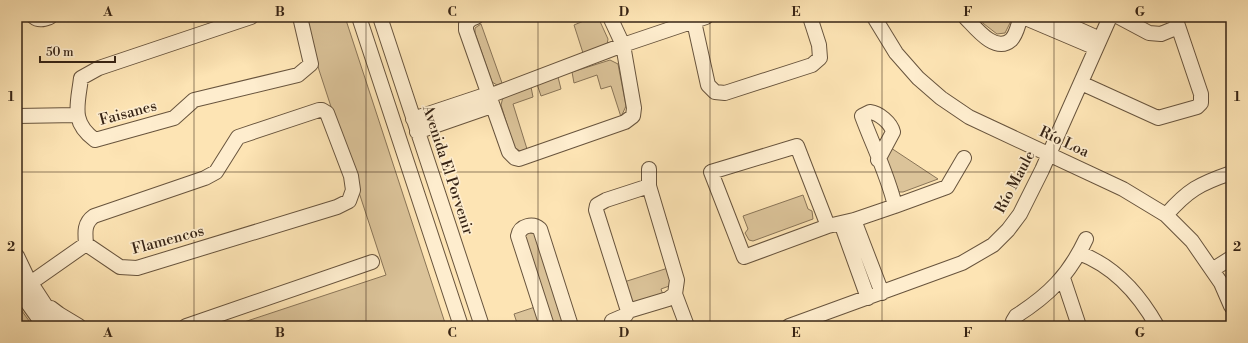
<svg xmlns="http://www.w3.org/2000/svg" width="1248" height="343" viewBox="0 0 1248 343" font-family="'Libre Bodoni',serif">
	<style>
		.green { fill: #dbc399; stroke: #897457 }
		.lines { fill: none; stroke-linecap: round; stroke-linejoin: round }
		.minor-casing { stroke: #68543d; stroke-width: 16 }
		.minor { stroke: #feedce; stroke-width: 14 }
		.grid { fill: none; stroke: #372415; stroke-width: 1; stroke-opacity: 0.55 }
		.labels { text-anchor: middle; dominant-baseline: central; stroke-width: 3.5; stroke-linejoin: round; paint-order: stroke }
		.street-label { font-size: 15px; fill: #372415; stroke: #feedce }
		.neatline { fill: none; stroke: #372415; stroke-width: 1.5 }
		.grid-label { font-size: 13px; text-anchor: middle; font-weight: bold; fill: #372415 }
	</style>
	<rect width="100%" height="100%" fill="#fde4b4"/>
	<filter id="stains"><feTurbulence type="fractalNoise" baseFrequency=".005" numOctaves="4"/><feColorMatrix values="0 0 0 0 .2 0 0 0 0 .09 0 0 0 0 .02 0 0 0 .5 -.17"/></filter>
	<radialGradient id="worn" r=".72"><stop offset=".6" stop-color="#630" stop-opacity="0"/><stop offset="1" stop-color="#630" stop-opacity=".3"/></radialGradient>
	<path class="green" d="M305 17H345L446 326H232L386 275 319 70Z
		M586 17H598L608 39 607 45 583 53 574 25 586 20Z
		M975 17H1013L1005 33 997 34Z
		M481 24 502 83 497 85 492 82 475 33V28Z
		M610 60 618 64 626 106 621 117 611 86 601 89 597 75 574 83 572 72Z
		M558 77 561 89 541 96 537 84Z
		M531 87 533 97 513 104 527 149 520 151 514 147 501 105 503 97Z
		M891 148 938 179 903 192H899L886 159Z
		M803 195 808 209 812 211 813 219 753 241 749 240 745 233 748 229 743 216Z
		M535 229 564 326H518L514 314 544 304 524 234Z
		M668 268 672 285 661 289 663 295 635 304 629 301 624 282Z
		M17 304 32 325V326H17Z"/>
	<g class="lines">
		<g class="minor-casing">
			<path id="minor" d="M34 17C39 21 44 19 50 17
				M251 17 99 68 81 78C78 104 70 122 95 140L174 118 194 100 298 75 311 64 300 17
				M359 17 461 326
				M380 17 482 326
				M476 17 471 19 466 24V30L509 152 515 158 519 159 625 122 633 116 634 108 623 45 610 17
				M693 17 708 85 715 92 725 93 812 65 820 58 819 45 810 17
				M874 17 896 53 918 78 941 98 969 117 1123 189 1166 215 1192 241 1221 283 1231 306
				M965 17C975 27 995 54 1011 40 1017 34 1018 24 1021 17
				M1023 17 1096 48
				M1051 17 1100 39
				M1119 17 1149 33 1161 34 1178 27
				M1081 83 1158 118 1197 107 1201 103V94L1175 17
				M489 96 623 45 706 17
				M319 110H322L327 113 351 176 353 190 349 201 337 207 137 268 120 267 86 244C85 232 84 223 94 216L205 178 216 172 238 137Z
				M17 116 77 115
				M413 119 488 94
				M417 132 492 106
				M797 146 828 226 744 257 711 172Z
				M649 169V186L677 280 675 294
				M895 206 947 187 964 158
				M1166 215C1188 190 1199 184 1231 173
				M854 220 882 293
				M841 223 868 298
				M828 226 854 220 895 206C888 175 873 146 862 116L870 112C879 113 891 123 893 132L878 160
				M1079 253C1114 266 1139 294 1157 326
				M17 256 27 277 59 326
				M1212 270 1231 258
				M1063 278 1079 326
				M17 288 44 326
				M19 291 86 244
				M675 294 687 326
				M51 308 59 314 79 326
				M628 311 596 210 597 205 606 200 649 186
				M612 321 626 315 628 311 668 299 675 294
				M186 326 372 262
				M547 326 518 236C520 225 533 223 540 229L571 326
				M789 326 962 263 993 245 1008 230 1020 214 1042 170 1110 17
				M1014 326 1013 321 1016 316C1049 295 1069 275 1086 239"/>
		</g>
		<use href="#minor" class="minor"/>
	</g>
	<path class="grid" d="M194 17V326M366 17V326M538 17V326M710 17V326M882 17V326M1054 17V326M17 172H1231"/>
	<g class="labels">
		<g class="street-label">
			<text transform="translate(128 113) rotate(-15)">Faisanes</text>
			<text transform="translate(1064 142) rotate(25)">Río Loa</text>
			<text transform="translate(448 170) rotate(72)">Avenida El Porvenir</text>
			<text transform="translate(1015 182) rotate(-62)">Río Maule</text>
			<text transform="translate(168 240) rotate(-15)">Flamencos</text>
		</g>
	</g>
	<rect width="1248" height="343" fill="none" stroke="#fde4b4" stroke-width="44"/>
	<path d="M40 56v6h75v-6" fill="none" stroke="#372415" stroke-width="2"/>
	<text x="46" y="56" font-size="12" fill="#372415" stroke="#feedce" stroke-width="3" paint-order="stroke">50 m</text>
	<rect x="22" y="22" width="1204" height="299" class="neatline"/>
	<g class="grid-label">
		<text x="108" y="16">A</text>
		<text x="280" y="16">B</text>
		<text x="452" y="16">C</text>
		<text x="624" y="16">D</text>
		<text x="796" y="16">E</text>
		<text x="968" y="16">F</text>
		<text x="1140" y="16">G</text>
		<text x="11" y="101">1</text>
		<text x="1237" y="101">1</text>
		<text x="11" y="251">2</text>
		<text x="1237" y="251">2</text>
		<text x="108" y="337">A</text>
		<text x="280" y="337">B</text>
		<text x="452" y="337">C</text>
		<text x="624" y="337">D</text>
		<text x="796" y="337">E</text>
		<text x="968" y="337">F</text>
		<text x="1140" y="337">G</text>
	</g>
	<rect width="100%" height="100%" filter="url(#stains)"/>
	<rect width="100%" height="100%" fill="url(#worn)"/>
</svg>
